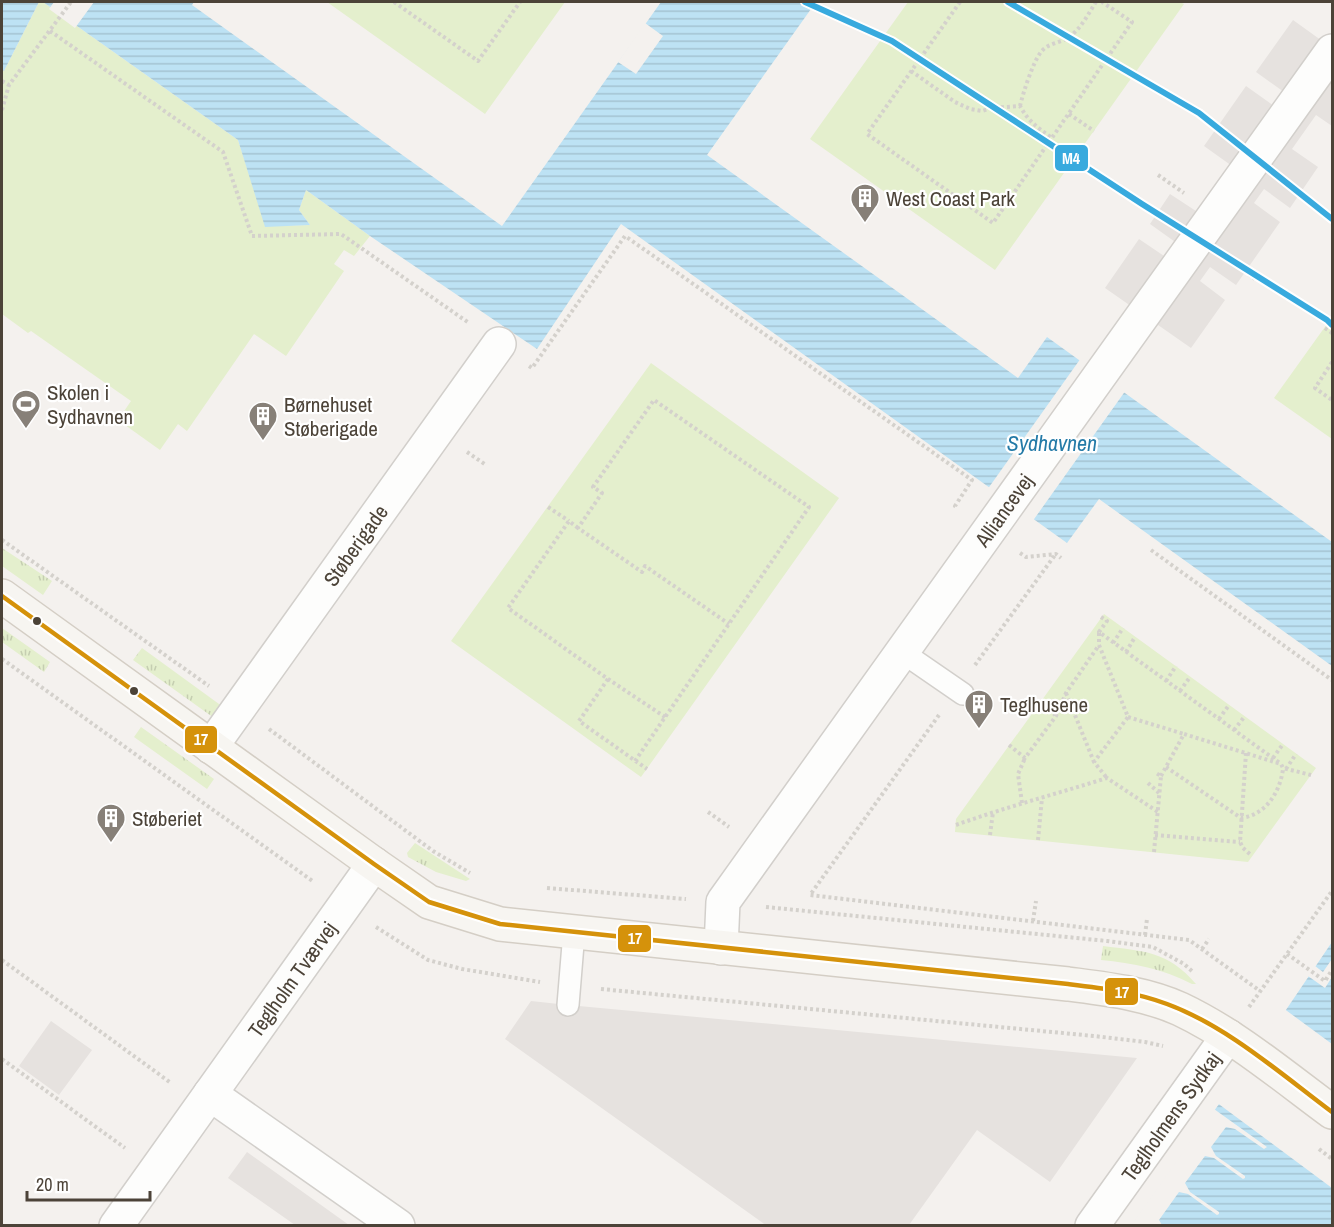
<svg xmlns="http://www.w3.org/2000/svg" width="1334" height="1227" viewBox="0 0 1334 1227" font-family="'Archivo Narrow',sans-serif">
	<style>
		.grass { fill: url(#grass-tufts) }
		.park { fill: #e4efcd }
		.parking { fill: #e6e2df }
		.water { fill: url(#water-rules) }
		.pier { fill: #f4f1ee }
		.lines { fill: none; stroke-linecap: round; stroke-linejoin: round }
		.lane-casing { stroke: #d2cfcb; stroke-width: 24 }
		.street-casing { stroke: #d2cfcb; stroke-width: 36 }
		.secondary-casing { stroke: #d4cec5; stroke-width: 36 }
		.path { stroke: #d4d1cc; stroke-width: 4; stroke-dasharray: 3 3; stroke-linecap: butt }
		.lane { stroke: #fdfdfc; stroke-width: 21 }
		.street { stroke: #fdfdfc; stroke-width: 33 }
		.secondary { stroke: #f7f5f1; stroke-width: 33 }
		.bus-1-casing { stroke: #fff; stroke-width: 9 }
		.bus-1 { stroke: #d5920b; stroke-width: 4.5 }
		.metro-1-casing { stroke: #fff; stroke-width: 10 }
		.metro-1 { stroke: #38aade; stroke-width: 6 }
		.bus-dot { fill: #4c4338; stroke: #fff; stroke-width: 2 }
		.labels { text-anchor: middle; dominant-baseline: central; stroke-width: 4.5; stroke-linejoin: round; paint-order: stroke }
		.poi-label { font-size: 21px; fill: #4c4338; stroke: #fff; text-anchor: start }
		.street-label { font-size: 21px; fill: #4c4338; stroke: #fff }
		.water-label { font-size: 22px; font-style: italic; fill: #247aa7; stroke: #fff }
		.line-badge { stroke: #fff; stroke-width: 2 }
		.badge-label { font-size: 16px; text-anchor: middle; font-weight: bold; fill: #fff }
	</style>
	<defs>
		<pattern id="grass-tufts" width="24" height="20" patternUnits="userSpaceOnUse" patternTransform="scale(1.5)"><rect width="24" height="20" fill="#e4efcd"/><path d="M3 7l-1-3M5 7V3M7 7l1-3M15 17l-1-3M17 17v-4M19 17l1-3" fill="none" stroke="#c5ceb1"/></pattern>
		<pattern id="water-rules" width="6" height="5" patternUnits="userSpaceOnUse" patternTransform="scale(1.5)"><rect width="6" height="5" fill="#bde2f4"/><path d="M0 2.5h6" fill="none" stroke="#a4c3d2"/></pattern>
	</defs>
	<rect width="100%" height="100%" fill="#f4f1ee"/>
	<path class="grass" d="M2 548 52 581 43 595 2 566Z
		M2 628 50 662 44 672 2 642Z
		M142 648 230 712 214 718 133 660Z
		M141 727 214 779 207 789 134 737Z
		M415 843 470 879 466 881 436 872 408 857 407 853Z
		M1103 946C1143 951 1168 951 1196 984H1192C1163 969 1133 963 1101 960Z"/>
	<path class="park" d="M39 2H43L238 140 266 226 310 225 299 210 306 190 370 236 354 256 344 250 334 264 344 271 286 356 254 334 187 431 178 424 160 450 118 420 131 401 31 331 28 333 2 314V69L4 71Z
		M327 2H565L485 114Z
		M908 2H1180L1184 4 995 270 810 139Z
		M1332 317V439L1274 398Z
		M651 363 839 498 641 777 451 641Z
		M1104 614 1316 768 1248 862 955 832 956 819Z"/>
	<path class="parking" d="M1293 20 1332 48V126L1316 115 1292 149 1318 167 1290 208 1264 189 1254 203 1280 222 1236 285 1210 267 1200 281 1225 300 1191 348 1105 288 1139 239 1167 258 1178 244 1150 224 1170 194 1199 213 1232 166 1204 146 1246 86 1274 106 1284 92 1256 72Z
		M531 1001 568 1005 1137 1058 1050 1182 977 1130 909 1225 767 1226 505 1039Z
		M51 1021 92 1050 59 1095 19 1066Z
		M247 1152 349 1225H295L228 1178Z"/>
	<path class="water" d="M2 2H39L4 71 2 69Z
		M43 2H194L192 5 502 226 661 2H816L707 155 1018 378 1047 337 1332 542V666L1099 499 1067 543 621 224 537 349 370 236 306 190 299 210 310 225 265 227 238 140Z
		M1332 942V1225L1131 1226 1271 1032Z"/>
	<path class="pier" d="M54 2H94L75 28 49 9Z
		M645 23 663 36 636 74 618 62Z
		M1081 358 1126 390 1032 522 987 490Z
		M1332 959V977L1325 988 1308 976 1315 966 1323 972Z
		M1283 1008 1332 1044V1188L1216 1102Z
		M1214 1109 1267 1147 1264 1149 1235 1129 1226 1127 1211 1147 1216 1156 1245 1176V1178L1243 1179 1214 1158 1205 1156 1185 1183 1190 1192 1219 1212V1214L1217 1215 1188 1194 1179 1192 1159 1220 1162 1225H1131Z"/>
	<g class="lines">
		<g class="lane-casing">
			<path id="lane" d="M902 652 963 694
				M568 1005 574 932"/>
		</g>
		<g class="street-casing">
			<g id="street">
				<path id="s1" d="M211 747 499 344"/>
				<path id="s2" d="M721 948 723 902 1332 51"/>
				<path d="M210 1094 398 1226"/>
				<path id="s3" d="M116 1226 374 864"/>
				<path id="s4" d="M1092 1226 1228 1036"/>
			</g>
		</g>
		<g class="secondary-casing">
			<path id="secondary" d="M2 596 374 864 429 902 500 924 1068 984C1106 989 1145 993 1180 1009 1235 1035 1283 1076 1332 1112"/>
		</g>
		<path class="path" d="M394 2 478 61 520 2
			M960 2 867 134 993 223 1132 22 1102 2
			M50 31 223 152 252 236 341 234 469 323
			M911 71 955 102 970 109 982 111 991 108 1020 106C1028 121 1038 128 1052 138
			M2 81 9 85
			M1020 106C1023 93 1033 62 1041 52 1047 44 1058 43 1066 39 1080 31 1088 14 1096 2
			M2 110 9 85 71 2
			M1069 114 1094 131
			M1158 175 1184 193
			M1229 260 1255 279
			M1325 328 1332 333
			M1332 362 1315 388 1332 400
			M529 366 532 368 625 236 972 480 955 506 958 508
			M467 452 486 465
			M548 507 569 521
			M578 528 569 521 508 608 608 679 665 717
			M2 540 209 686
			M1151 550 1332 680
			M1020 553 1026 557 1056 554 1061 558
			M1101 617 1107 621 1099 632 1281 764
			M1099 633V645L1128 717 1094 762 1107 778
			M1113 643 1123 628
			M1126 652 1135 637
			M2 659 314 882
			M975 665 1055 555
			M608 679 579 721 647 769
			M1166 681 1176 666
			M1180 691 1190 677
			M1066 693 1094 762
			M1040 702 1055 715
			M939 715 810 895 1189 940 1260 991
			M1128 717 1184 734
			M1219 719 1229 705
			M269 729 433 851 470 873
			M1234 730 1245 716
			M1009 745 1025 758 1056 716 1066 693 1099 645
			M1246 753 1240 842 1243 848 1252 856
			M1273 758 1283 744
			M635 761 809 507 654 400 593 487 602 493 578 528 642 572 645 566 729 624
			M1166 767 1241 818C1266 815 1280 792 1283 769
			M1286 769 1296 754
			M1161 776 1184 734 1281 764 1283 768 1311 775
			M1148 783 1159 793
			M1022 803 1018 774 1025 758
			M708 812 729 827
			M956 825C1006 807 1056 794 1107 778L1158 812
			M990 835 993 812
			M1155 835 1240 842
			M1038 840 1042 798
			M1154 852 1161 776 1156 773
			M547 888 686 899
			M766 907 1107 941 1153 947 1184 964 1193 972
			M1033 921 1036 901
			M376 927 428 960 462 969 540 982
			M1145 935 1147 919
			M1202 949 1209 939
			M1287 954 1325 981 1332 970
			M2 960 171 1083
			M601 989 1094 1036 1145 1042 1163 1046
			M1249 1007 1332 891
			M2 1059 125 1148
			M1319 1149 1332 1159"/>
		<use href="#lane" class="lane"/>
		<use href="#street" class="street"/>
		<use href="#secondary" class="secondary"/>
		<g class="bus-1-casing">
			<path id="bus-1" d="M2 596 374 864 429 902 500 924 1068 984C1101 988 1135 992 1167 1004 1227 1026 1281 1074 1332 1112"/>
		</g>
		<use href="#bus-1" class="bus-1"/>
		<g class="metro-1-casing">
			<path id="metro-1" d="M805 2 892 41 1142 204 1327 320 1332 325
				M1008 2 1199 113 1332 219"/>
		</g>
		<use href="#metro-1" class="metro-1"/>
	</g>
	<defs>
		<g id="building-pin" transform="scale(1.5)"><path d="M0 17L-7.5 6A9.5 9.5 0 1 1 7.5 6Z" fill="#878078" stroke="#fff"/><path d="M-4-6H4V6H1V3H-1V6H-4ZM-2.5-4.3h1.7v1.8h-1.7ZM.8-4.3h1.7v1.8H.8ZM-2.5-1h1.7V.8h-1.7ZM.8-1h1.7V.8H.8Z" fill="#fff"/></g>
		<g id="stadium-pin" transform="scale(1.5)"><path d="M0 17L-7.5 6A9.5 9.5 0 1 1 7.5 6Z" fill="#878078" stroke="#fff"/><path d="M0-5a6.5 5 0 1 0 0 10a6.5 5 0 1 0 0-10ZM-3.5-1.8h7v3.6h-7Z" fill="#fff"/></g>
	</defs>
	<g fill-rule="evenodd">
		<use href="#building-pin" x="865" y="198"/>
		<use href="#stadium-pin" x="26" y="404"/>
		<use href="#building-pin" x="263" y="416"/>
		<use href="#building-pin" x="979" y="704"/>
		<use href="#building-pin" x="111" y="818"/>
	</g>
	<g class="bus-dot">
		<circle cx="37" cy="621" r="5"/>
		<circle cx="134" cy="691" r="5"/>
	</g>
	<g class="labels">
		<g class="poi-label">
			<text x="886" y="198">West Coast Park</text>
			<text x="47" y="392">Skolen i<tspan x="47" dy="24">Sydhavnen</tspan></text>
			<text x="284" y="404">Børnehuset<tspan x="284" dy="24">Støberigade</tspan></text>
			<text x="1000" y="704">Teglhusene</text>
			<text x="132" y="818">Støberiet</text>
		</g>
		<g class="street-label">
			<text stroke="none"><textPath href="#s2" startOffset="528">Alliancevej</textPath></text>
			<text stroke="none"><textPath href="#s1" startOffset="248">Støberigade</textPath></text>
			<text stroke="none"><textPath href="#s3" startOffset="303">Teglholm Tværvej</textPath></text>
			<text stroke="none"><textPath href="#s4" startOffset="135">Teglholmens Sydkaj</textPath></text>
		</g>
		<g class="water-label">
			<text x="1052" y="443">Sydhavnen</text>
		</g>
	</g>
	<g class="line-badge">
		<rect x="1054" y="144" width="35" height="28" rx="6" fill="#38aade"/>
		<rect x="184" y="725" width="34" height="29" rx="6" fill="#d5920b"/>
		<rect x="617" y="924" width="35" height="29" rx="6" fill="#d5920b"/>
		<rect x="1104" y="977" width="35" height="29" rx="6" fill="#d5920b"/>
	</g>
	<g class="badge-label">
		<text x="1071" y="164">M4</text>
		<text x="201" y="745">17</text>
		<text x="635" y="944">17</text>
		<text x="1122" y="998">17</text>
	</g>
	<rect width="1334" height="1227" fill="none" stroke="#4c4338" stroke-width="6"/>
	<path d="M27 1191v9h123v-9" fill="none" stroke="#4c4338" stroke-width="3"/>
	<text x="36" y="1191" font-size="18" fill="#4c4338" stroke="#ffffff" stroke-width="4.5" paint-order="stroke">20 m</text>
</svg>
